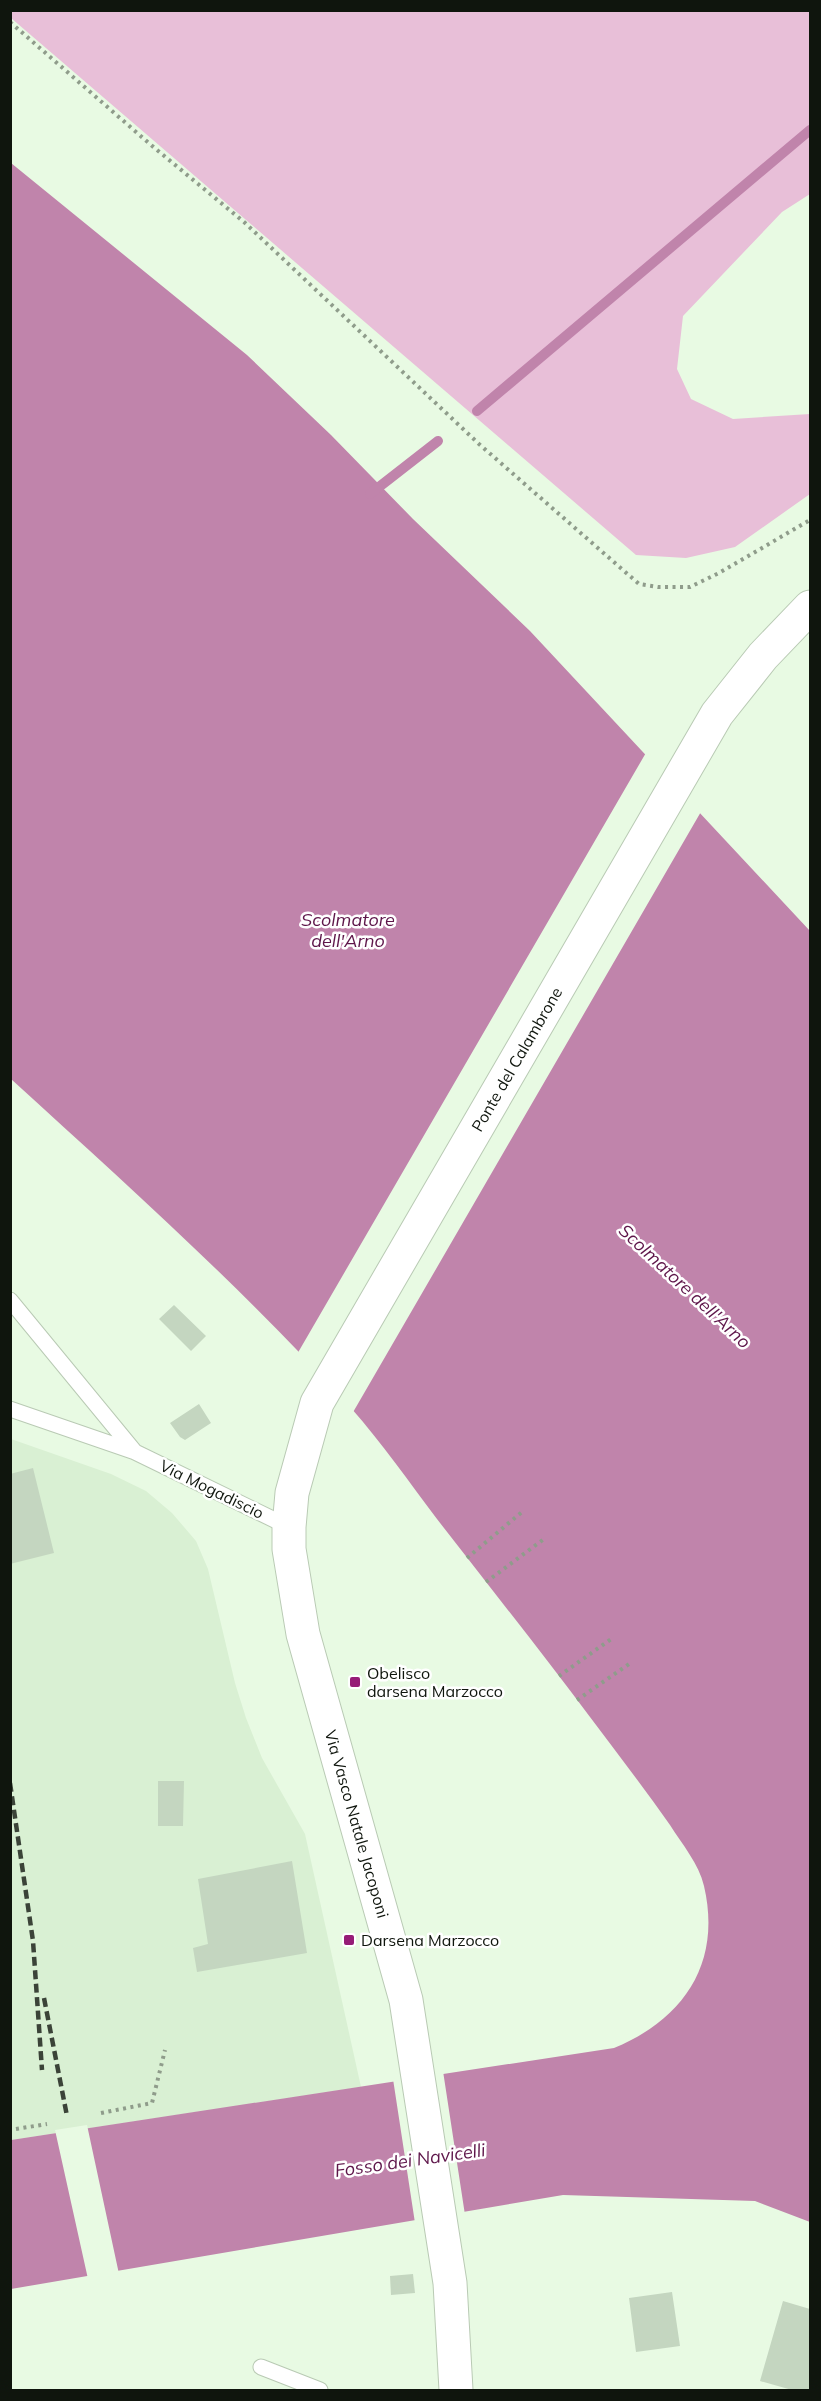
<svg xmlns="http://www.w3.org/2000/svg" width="821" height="2401" viewBox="0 0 821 2401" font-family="Mulish,sans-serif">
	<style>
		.built { fill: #d9f0d3 }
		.green { fill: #e8bfd8 }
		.water { fill: #c084ab }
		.pier { fill: #e8fae3 }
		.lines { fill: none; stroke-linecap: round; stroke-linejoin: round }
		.stream { stroke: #c084ab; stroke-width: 10 }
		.building { fill: #c4d6c0 }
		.lane-casing { stroke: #b9cab4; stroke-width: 17 }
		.secondary-casing { stroke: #b9cab4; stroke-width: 35 }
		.path { stroke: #8f9c8b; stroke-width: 4; stroke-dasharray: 3 4.5; stroke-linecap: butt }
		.lane { stroke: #fff; stroke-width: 15 }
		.secondary { stroke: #fff; stroke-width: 33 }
		.rail { stroke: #3b4338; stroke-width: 4.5; stroke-dasharray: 9 4.5; stroke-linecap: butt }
		.poi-dot { fill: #961c77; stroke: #fff; stroke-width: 2 }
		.labels { text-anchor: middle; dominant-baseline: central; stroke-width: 5; stroke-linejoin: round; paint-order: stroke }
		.street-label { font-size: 16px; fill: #0f150d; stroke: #fff }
		.poi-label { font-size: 16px; fill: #0f150d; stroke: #fff; text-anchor: start }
		.water-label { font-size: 18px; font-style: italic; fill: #5e164a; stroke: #fff }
	</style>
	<rect width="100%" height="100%" fill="#e8fae3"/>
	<path class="built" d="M11 1439 111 1474 146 1491 172 1513 196 1541 208 1569 235 1683 246 1718 262 1758 305 1834 361 2087 11 2140Z"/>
	<path class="green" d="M11 10 810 11V194L782 212 683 316 677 369 691 399 733 419 810 414V494L735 547 686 558 636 555 11 18Z"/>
	<path class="water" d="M11 163 247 355 331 435 413 519 530 631 810 931V2222L755 2201 563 2195 11 2289V2140L614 2048C684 2019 722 1963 704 1886 699 1864 682 1844 670 1825 644 1788 617 1753 590 1717 540 1650 488 1585 437 1519 409 1482 382 1443 351 1408 246 1291 127 1185 11 1079Z"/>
	<path class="pier" d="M647 751 702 810 352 1414 296 1356Z
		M443 2071 465 2215 415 2223 393 2079Z
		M87 2125 119 2274 88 2279 55 2130Z"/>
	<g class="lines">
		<path class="stream" d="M477 411 810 130
			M370 494 438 441"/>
	</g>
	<path class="building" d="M174 1305 206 1336 191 1351 159 1319Z
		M199 1404 211 1423 185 1440 180 1437 170 1423Z
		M33 1468 54 1553 10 1564V1474Z
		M158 1781H184L183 1826H158Z
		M292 1861 307 1953 197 1972 193 1948 208 1944 198 1879Z
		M413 2274 415 2293 391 2295 390 2276Z
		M672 2292 680 2346 636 2352 629 2298Z
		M783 2301 810 2309V2390H792L760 2381Z"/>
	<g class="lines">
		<g class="lane-casing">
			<path id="lane" d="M10 1300 135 1452
				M10 1409 135 1452 289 1527
				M261 2367 320 2390"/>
		</g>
		<g class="secondary-casing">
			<g id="secondary">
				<path id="s1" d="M456 2390 450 2283 406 2000 303 1634 289 1549V1527L292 1493 317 1403 717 714 763 656 810 607"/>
			</g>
		</g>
		<path class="path" d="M10 22 151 145 244 222 479 444 639 584 658 587H690L719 573 810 520
			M467 1558 522 1512
			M486 1582 544 1539
			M559 1676 614 1637
			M577 1700 632 1662
			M101 2113 152 2103 165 2050
			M16 2129 47 2124"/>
		<use href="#lane" class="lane"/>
		<use href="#secondary" class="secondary"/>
		<path class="rail" d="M10 1783 33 1941 42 2070
			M44 1998 67 2116"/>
	</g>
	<g class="poi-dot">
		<rect x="349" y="1676" width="12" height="12" rx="3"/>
		<rect x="343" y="1934" width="12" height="12" rx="3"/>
	</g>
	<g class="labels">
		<g class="street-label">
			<text stroke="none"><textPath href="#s1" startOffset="1407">Ponte del Calambrone</textPath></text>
			<text transform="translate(212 1489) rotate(26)">Via Mogadiscio</text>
			<text transform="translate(357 1824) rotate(74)">Via Vasco Natale Jacoponi</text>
		</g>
		<g class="poi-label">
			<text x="367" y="1673">Obelisco<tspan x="367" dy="18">darsena Marzocco</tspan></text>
			<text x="361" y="1940">Darsena Marzocco</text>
		</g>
		<g class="water-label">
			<text x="348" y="919">Scolmatore<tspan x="348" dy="21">dell'Arno</tspan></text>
			<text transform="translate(685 1286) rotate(43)">Scolmatore dell'Arno</text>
			<text transform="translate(410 2160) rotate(-8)">Fosso dei Navicelli</text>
		</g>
	</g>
	<rect width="821" height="2401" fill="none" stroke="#0f150d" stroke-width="24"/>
</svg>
